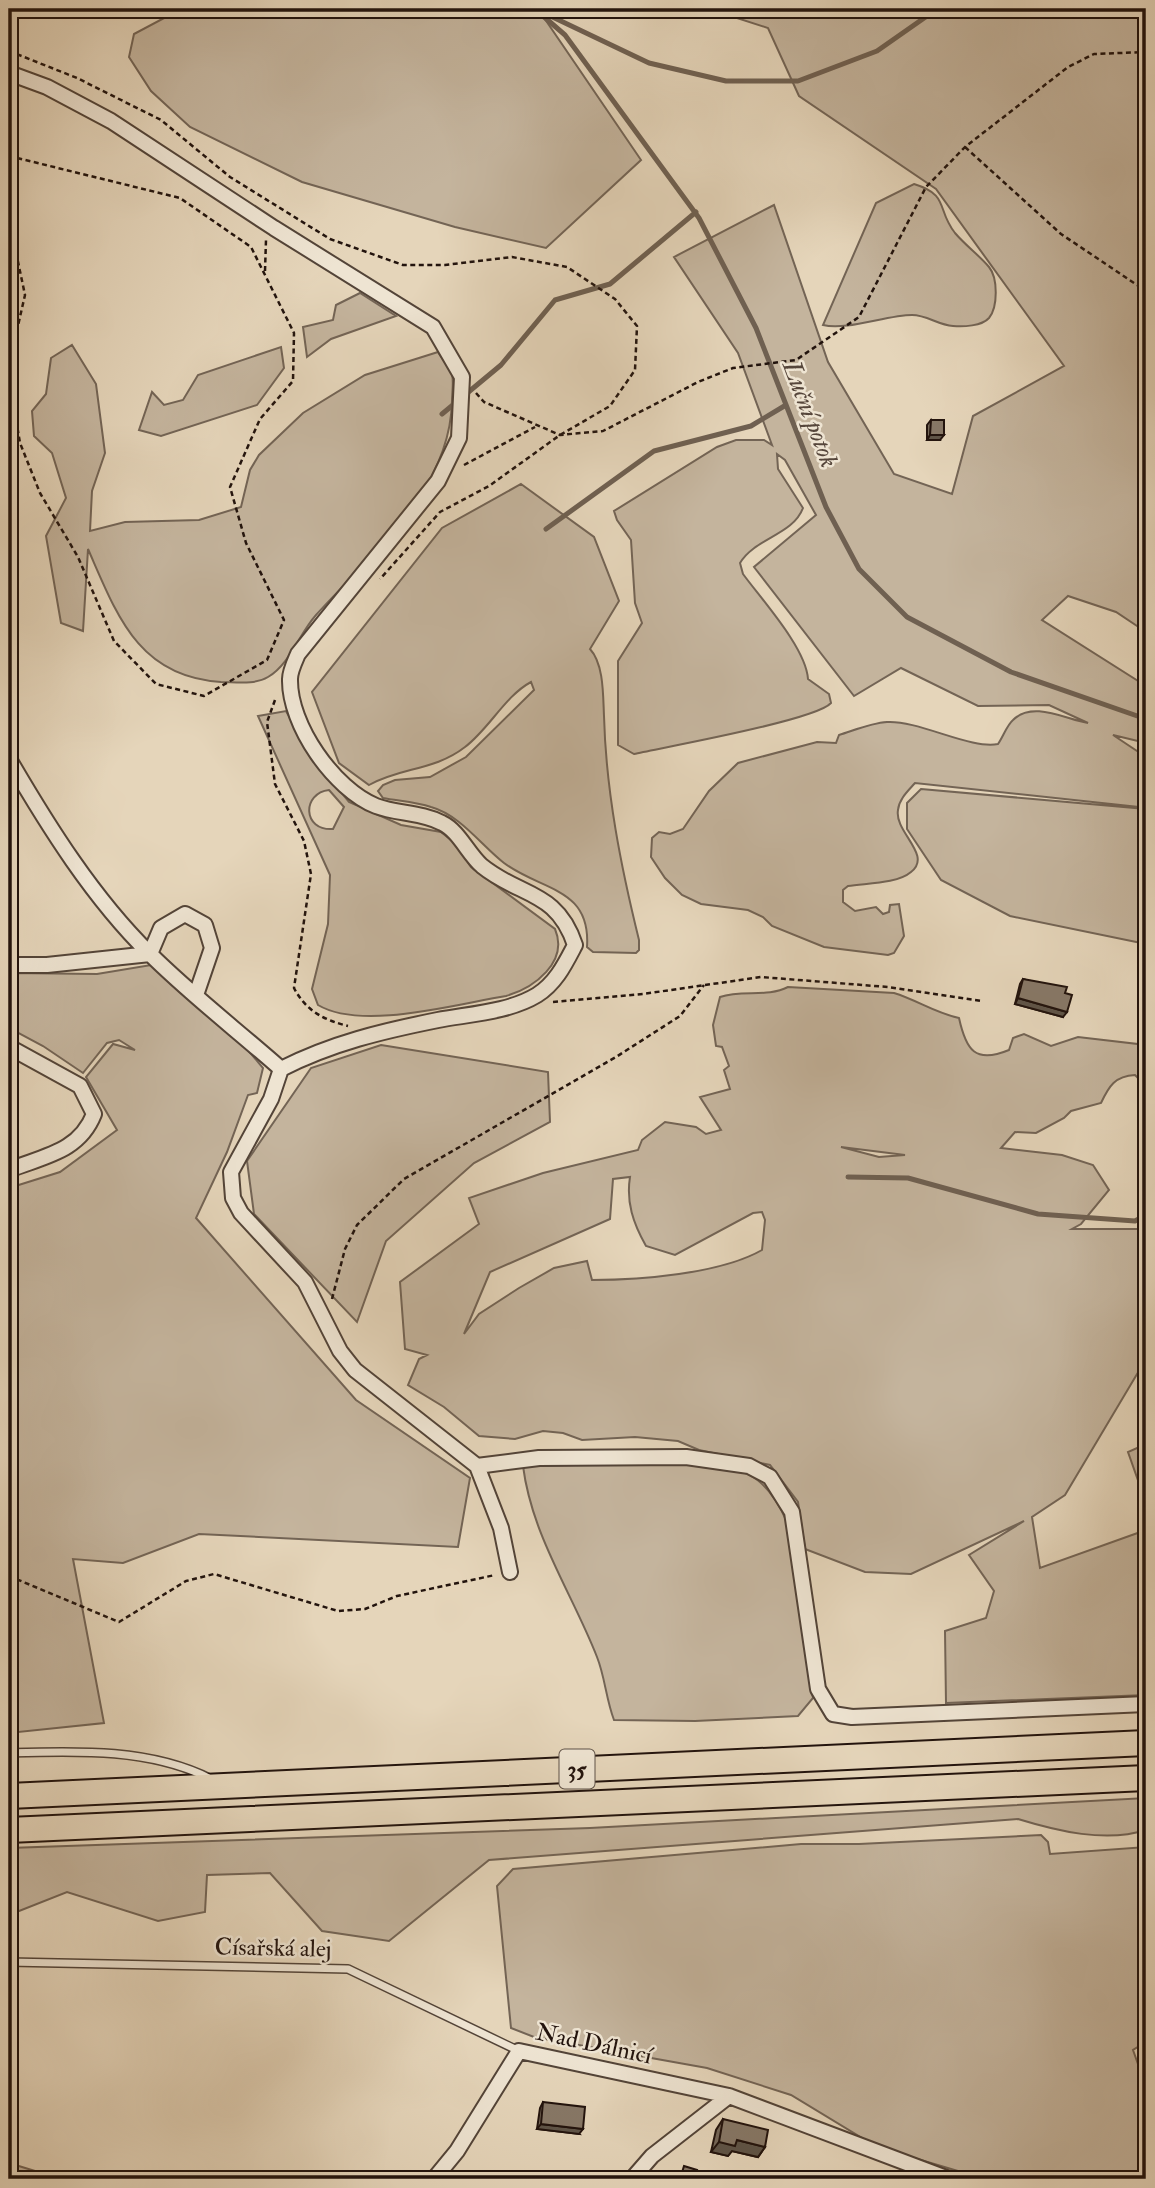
<svg xmlns="http://www.w3.org/2000/svg" width="1155" height="2188" viewBox="0 0 1155 2188" font-family="'IM FELL Double Pica',serif">
	<style>
		.green { fill: #c4b49d; stroke: #736455; stroke-width: 2; fill-rule: evenodd }
		.lines { fill: none; stroke-linecap: round; stroke-linejoin: round }
		.stream { stroke: #6f6051; stroke-width: 5 }
		.service-casing { stroke: #534438; stroke-width: 10 }
		.minor-casing { stroke: #534438; stroke-width: 18 }
		.trunk-casing { stroke: #22130d; stroke-width: 28 }
		.path { stroke: #22130d; stroke-width: 2.5; stroke-dasharray: 5 3.5; stroke-linecap: butt }
		.service { stroke: #eee4d2; stroke-width: 7 }
		.minor { stroke: #eee4d2; stroke-width: 14 }
		.trunk { stroke: #e5d5ba; stroke-width: 24 }
		.wall { fill: #746759; stroke: #22130d; stroke-width: 2 }
		.shaded-wall { fill: #5e5448; stroke: #22130d; stroke-width: 2 }
		.building { fill: #877867; stroke: #22130d; stroke-width: 2 }
		.labels { text-anchor: middle; dominant-baseline: central; stroke-width: 5; stroke-linejoin: round; paint-order: stroke }
		.shield { fill: #eee4d2; stroke: #5f5248; stroke-width: 2 }
		.shield-label { font-size: 23px; font-weight: bold; fill: #22130d }
		.street-label { font-size: 24px; fill: #22130d; stroke: #eee4d2 }
		.water-label { font-size: 26px; font-style: italic; fill: #56463b; stroke: #eee4d2 }
	</style>
	<rect width="100%" height="100%" fill="#e5d5ba"/>
	<filter id="stains"><feTurbulence type="fractalNoise" baseFrequency=".00286" numOctaves="4"/><feColorMatrix values="0 0 0 0 .2 0 0 0 0 .09 0 0 0 0 .02 0 0 0 .5 -.17"/></filter>
	<radialGradient id="worn" r=".72"><stop offset=".6" stop-color="#630" stop-opacity="0"/><stop offset="1" stop-color="#630" stop-opacity=".3"/></radialGradient>
	<path class="green" d="M181 9H538L641 160 546 248 455 227 302 182 190 127 151 91 129 57 134 34Z
		M709 9H1146V632L1116 612 1068 596 1042 620 1146 686V743L1113 735 1146 757V804L1139 807 915 783C908 791 899 799 898 810 894 832 933 855 911 872 897 884 866 883 848 886L843 890V902L855 911 876 907 883 914 889 912 890 905 899 904 904 936 894 953 888 955 824 947 772 926 763 917 748 910 701 904 682 895 665 878 651 857 652 838 659 832 670 834 683 829 709 791 738 763 817 742 836 743 839 735C855 730 871 723 887 722 918 720 972 750 998 744 1003 737 1007 725 1013 720 1033 700 1067 720 1088 723L1049 705 978 706 901 668 854 696 754 567 816 515 785 460 777 454 778 469 803 508C793 535 755 538 740 563L743 574C762 600 806 648 808 679L829 694 831 703C816 720 666 747 634 754L618 745V661L642 623 635 603 631 540 617 520 614 511 717 447 736 440H764L772 445 738 353 674 257 774 205 828 362 894 474 952 494 973 416 1064 366 936 189 799 96 768 28Z
		M914 184C950 195 936 209 955 233 966 246 979 255 989 267 998 278 998 307 989 318 982 326 963 327 953 326 938 325 927 315 912 315 887 315 846 331 823 325L876 203Z
		M9 244 14 298 9 315Z
		M360 293 396 316 331 339 307 357 303 327 333 320 336 305Z
		M72 345 96 384 105 453 92 491 90 531 125 522 199 520 241 507 250 470 259 455 303 413 365 375 438 352C442 359 450 367 452 374 454 382 452 393 452 401 450 491 372 553 316 615 299 634 290 664 268 677 255 685 236 682 221 682 138 677 117 615 88 549L83 631 61 623 46 536 66 498 52 453 34 436 32 411 46 394 51 358Z
		M281 347 284 368 257 405 161 436 139 430 152 392 164 405 183 400 198 375Z
		M521 484 594 537 619 601 590 649C604 664 603 696 604 716 606 792 621 867 639 940V950L636 953 593 952 587 947C591 887 541 891 504 863 481 845 460 815 431 807 416 802 399 801 383 798L378 791 383 785 395 780 430 777 466 757 534 690 531 682C505 696 489 729 465 747 434 771 401 767 369 785L339 763 312 692 442 528Z
		M286 711 309 753 349 802 401 825 441 832 456 844 471 867 555 929C569 962 534 988 506 996 456 1004 362 1031 318 1005L312 989 328 924 330 875 258 716ZM329 790 344 807 333 829C302 831 302 793 329 790Z
		M921 789 1146 809V944L1010 916 941 880 907 829V803Z
		M151 965 247 1049 263 1068 257 1093 248 1095 227 1152 196 1218 356 1400 470 1478 458 1547 199 1534 123 1563 73 1559 104 1723 9 1733V1188L60 1172 117 1130 86 1077 113 1044 135 1050 119 1040 107 1043 83 1073 43 1046 9 1028V973L97 974Z
		M788 987 894 993C917 1000 935 1013 959 1018 966 1050 975 1064 1009 1050L1013 1038 1024 1034 1051 1046 1078 1037 1146 1045V1086L1135 1075C1115 1076 1109 1086 1101 1103L1071 1111 1064 1118 1036 1133 1015 1132 1001 1148 1062 1155 1093 1165 1109 1190 1081 1224 1072 1229H1146V1359L1065 1495 1032 1517 1040 1568 1146 1530V1695L946 1703 945 1631 986 1618 994 1591 969 1555 1024 1521 911 1574 865 1572 805 1549 798 1502 770 1465 699 1450 678 1441 635 1437 582 1440 563 1433 543 1431 515 1439 479 1436 444 1407 408 1385 419 1359 427 1355 405 1349 400 1282 479 1224 469 1198 543 1173 638 1150 642 1140 665 1122 696 1127 706 1134 721 1130 700 1097 730 1089 724 1070 729 1066 722 1047 716 1046 713 1025 720 997C742 989 767 998 788 987ZM841 1147 905 1155 879 1157ZM630 1177C626 1202 633 1223 646 1246L675 1255 753 1213 762 1212 765 1220 762 1250C720 1274 639 1280 592 1280L587 1261 554 1268 519 1288 479 1314 464 1334 490 1272 610 1219 613 1179Z
		M381 1045 548 1072 550 1122 474 1163 386 1241 357 1322 254 1214 247 1161 311 1068Z
		M1146 1444V1503L1128 1452Z
		M676 1463C734 1468 761 1463 787 1522L813 1698 798 1716 695 1721 614 1720C606 1699 605 1677 597 1657 572 1593 532 1536 523 1466Z
		M1146 1798V1830C1106 1843 1057 1831 1018 1819L489 1860 389 1941 322 1931 270 1873 207 1875 205 1912 158 1921 67 1892 9 1915V1848L590 1828Z
		M1041 1835 1048 1842 1050 1854 1146 1847V2051L1141 2045 1133 2050 1138 2064H1146V2179H999L968 2174 877 2147 791 2095 707 2068 534 2037 511 2028 497 1886 513 1869 801 1844H859Z
		M9 2163 61 2179H9Z"/>
	<g class="lines">
		<path class="stream" d="M535 9 565 35 699 218 756 328 826 507 859 569 907 617 1011 672 1146 719
			M542 12 649 63 726 81H798L877 51 937 9
			M442 414 501 365 555 300 610 284 696 212
			M546 529 654 451 751 426 786 405
			M848 1177 908 1178 1038 1214 1135 1221 1146 1215"/>
		<g class="service-casing">
			<path id="service" d="M9 1753C76 1751 150 1748 211 1779
				M9 1962 348 1969 519 2051"/>
		</g>
		<g class="minor-casing">
			<path id="minor" d="M9 73 47 87 111 121 274 228 433 327 462 377 459 438 438 481 298 654C295 661 290 671 290 679 289 725 334 789 376 806 397 814 421 812 442 823 459 831 468 854 482 866 520 897 557 890 575 945 565 964 556 983 537 995 509 1012 470 1014 438 1020 383 1031 332 1043 281 1069L271 1099 231 1172 233 1198 241 1213 305 1282 340 1351 355 1370 477 1466 501 1528 510 1572
				M9 759C48 826 93 898 149 953 190 994 237 1030 281 1069
				M150 954 161 928 185 914 205 925 212 948 196 995
				M9 965H47L150 954
				M9 1047 80 1086 94 1114C79 1152 44 1156 9 1170
				M477 1466 539 1458 686 1457 749 1466 770 1477 792 1512 818 1689 833 1714 852 1717 1146 1704
				M434 2179 457 2151 519 2051 729 2096 949 2179
				M632 2179 652 2156 729 2096"/>
		</g>
		<g class="trunk-casing">
			<path id="trunk" d="M9 1796 1146 1743
				M9 1830 1146 1778"/>
		</g>
		<path class="path" d="M9 51 77 78 161 120 230 177 330 239 403 265H445L512 257 567 267 615 299 637 326 635 370 610 406 560 435 489 486 440 512 380 579
			M965 147 1061 234 1137 285 1146 284
			M9 156 180 198 251 247 294 333 293 381 260 419 230 487 246 543 284 620 267 660 204 696 156 684 114 641 78 557 40 493 20 443 9 377
			M9 219 25 295 9 365
			M265 271 266 240
			M476 393 484 402 560 435 603 431 698 382 733 368 796 360 859 317 926 187 965 147 1068 67 1094 54 1146 52
			M464 465 535 427
			M275 700 267 722 275 784 304 841 311 874 294 988C306 1011 324 1020 348 1026
			M553 1002 643 994 761 977 888 987 981 1001
			M332 1299 345 1249 357 1225 404 1179 616 1057 680 1016 704 985
			M9 1576 119 1622 186 1581 214 1574 338 1611 365 1609 397 1596 495 1575"/>
		<use href="#service" class="service"/>
		<use href="#minor" class="minor"/>
		<use href="#trunk" class="trunk"/>
	</g>
	<path class="wall" d="M931 420 940 440H927V425Z
		M1023 979 1065 993 1063 1017 1015 1004 1020 984Z
		M543 2102 579 2134 537 2129 540 2108Z
		M723 2119 765 2147 758 2157 732 2151 728 2156 711 2152 716 2130Z"/>
	<path class="shaded-wall" d="M930 435H944L940 440H927Z
		M1018 998 1067 1012 1063 1017 1015 1004Z
		M541 2124 583 2129 579 2134 537 2129Z
		M737 2140 765 2147 758 2157 732 2151 728 2156 711 2152 719 2142Z"/>
	<path class="building" d="M931 420H944V435H930Z
		M1023 979 1067 987 1065 993 1072 995 1067 1012 1018 998Z
		M543 2102 585 2107 583 2129 541 2124Z
		M723 2119 768 2130 765 2147 737 2140 735 2146 719 2142Z
		M684 2166 697 2170 694 2179H680Z"/>
	<g class="labels">
		<rect class="shield" x="559.5" y="1749.5" width="35" height="39" rx="5"/>
		<g class="shield-label">
			<text x="577" y="1769">35</text>
		</g>
		<g class="street-label">
			<text transform="translate(273 1948) rotate(1)">Císařská alej</text>
			<text transform="translate(594 2044) rotate(12)">Nad Dálnicí</text>
		</g>
		<g class="water-label">
			<text transform="translate(810 414) rotate(69)">Luční potok</text>
		</g>
	</g>
	<rect width="1155" height="2188" fill="none" stroke="#e5d5ba" stroke-width="35"/>
	<rect x="10" y="10" width="1134" height="2167" fill="none" stroke="#22130d" stroke-width="3.5"/>
	<rect x="18" y="18" width="1120" height="2153" fill="none" stroke="#22130d" stroke-width="2"/>
	<rect width="100%" height="100%" filter="url(#stains)"/>
	<rect width="100%" height="100%" fill="url(#worn)"/>
</svg>
